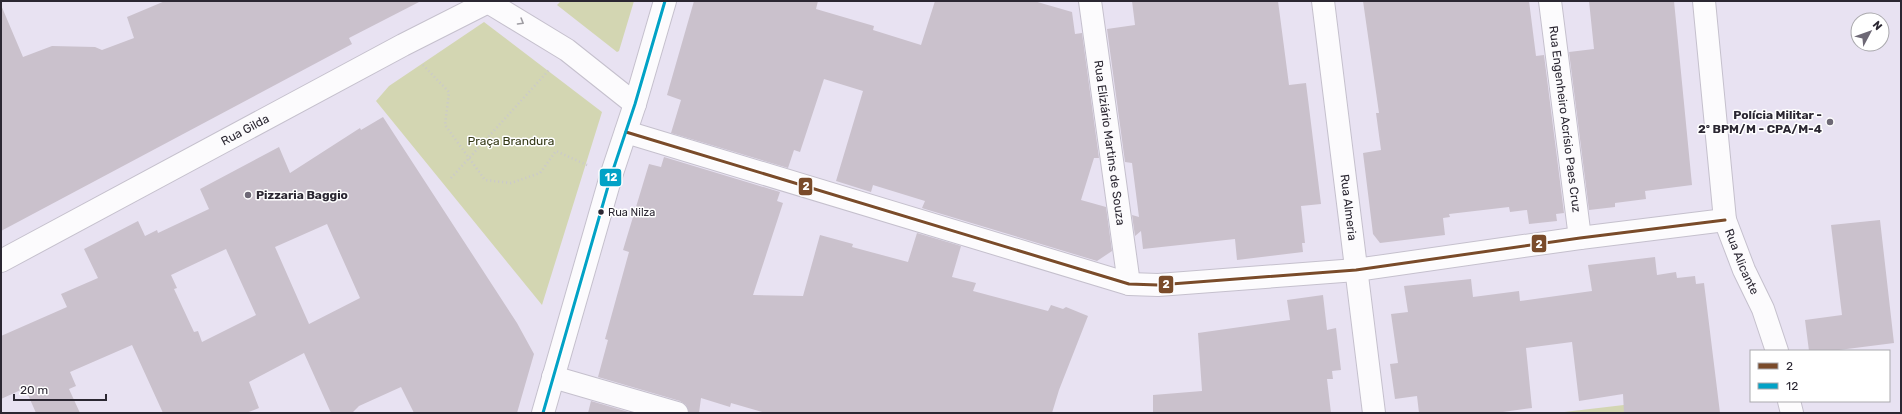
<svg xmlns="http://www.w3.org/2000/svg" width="1902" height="414" viewBox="0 0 1902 414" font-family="Rubik,sans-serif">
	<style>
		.green { fill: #d3d6b2 }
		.building { fill: #cac1cc; fill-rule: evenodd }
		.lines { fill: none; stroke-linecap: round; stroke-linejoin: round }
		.minor-casing { stroke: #c5c0cd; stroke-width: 24 }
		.tertiary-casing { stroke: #c5c0cd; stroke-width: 24 }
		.path { stroke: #cac8cd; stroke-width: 2.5; stroke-dasharray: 1 3; stroke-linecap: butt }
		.minor { stroke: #fcfbfd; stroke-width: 22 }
		.tertiary { stroke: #fcfbfd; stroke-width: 22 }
		.bus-1-casing { stroke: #fff; stroke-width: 6 }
		.bus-2-casing { stroke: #fff; stroke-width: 6 }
		.bus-1 { stroke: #7a4b2a; stroke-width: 3 }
		.bus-2 { stroke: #02a2c6; stroke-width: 3 }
		.oneway { stroke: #9e9ca2 }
		.poi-dot { fill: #6d6875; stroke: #fff; stroke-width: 1.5 }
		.bus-dot { fill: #2b2732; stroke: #fff; stroke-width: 1.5 }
		.labels { text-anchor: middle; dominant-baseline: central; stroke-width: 3; stroke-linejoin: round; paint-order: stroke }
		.bus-label { font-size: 11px; fill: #2b2732; stroke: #fff; text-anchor: start }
		.poi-label { font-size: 12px; font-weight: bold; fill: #2b2732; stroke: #fff; text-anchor: end }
		.street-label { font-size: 12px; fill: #2b2732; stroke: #fff }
		.park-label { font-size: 12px; fill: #343916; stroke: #fff }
		.line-badge { stroke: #fff; stroke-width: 1.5 }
		.badge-label { font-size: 11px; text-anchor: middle; font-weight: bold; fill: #fff }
	</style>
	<rect width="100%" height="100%" fill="#e8e2f2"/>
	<path class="green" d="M561 1H634L619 51 617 52 557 5Z
		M484 22 602 112 542 305 376 101 389 86Z
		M1683 398 1685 413H1556Z"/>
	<path class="building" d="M165 1H421L349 38 352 44 1 231V5L23 57 52 46 95 47 102 50 134 38 127 17Z
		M694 1H818L816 9 874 26 873 30 921 45 935 1H1034L1072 12 1075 34 1082 33 1099 158H1094L1081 200 1106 207 1112 251 1097 261 925 209 922 208 925 201 873 185 871 192 836 181 863 91 824 79 800 152 794 150 788 168 671 133 681 100 667 95Z
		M1132 1H1278L1289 85 1306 83 1321 204 1301 206 1305 243H1302L1303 252 1237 260 1235 239 1143 249 1141 231 1135 236 1132 215 1139 217 1132 163 1125 162 1107 29 1135 25Z
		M1363 1H1529L1536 56 1544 55 1564 213 1556 214 1557 221 1529 224 1527 210 1510 212 1509 207 1449 214 1450 217 1443 218 1445 235 1380 243 1373 234 1363 153 1381 150 1376 113H1379Z
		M1589 1H1674L1692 185 1645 191 1646 199 1615 203V207L1589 210 1569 52 1594 49Z
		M383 117 517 323 534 354 517 413H414L401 387 359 406 352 413H331L304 353 249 382 259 408 246 413H163L132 345 70 372 76 386 69 389 80 413H36L25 388 1 399V336L67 307 61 294 98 278 84 249 138 221 145 236 157 230 158 233 209 209 200 189 279 147 290 173 360 128 361 130ZM327 224 360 298 309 324 275 247ZM226 249 256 315 202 342 198 331 194 332 174 289 177 288 171 275Z
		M664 157 780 192 777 201 783 203 753 295 803 296 820 235 853 244 852 247 908 262 917 233 961 246 952 277 976 283 973 291 1048 311 1051 305 1063 309 1066 307 1088 316 1059 390 1052 413H766L731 403 730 407 701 398 699 413H689L686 405 680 401 598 377 608 340 605 339 629 252 623 250 649 164 661 167Z
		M1880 220 1894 343 1831 351H1809L1805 320 1842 315 1831 225Z
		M1655 257 1657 275 1676 272 1677 278 1695 276 1696 284 1704 283 1720 413H1624L1623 394 1579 401 1572 342 1526 348 1532 408 1496 413H1419L1417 396 1395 399 1390 364 1398 363 1391 314 1408 312 1404 286 1471 279 1473 297 1519 291 1520 301 1592 291 1588 265Z
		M1323 295 1327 330 1336 328 1341 370 1332 371 1333 379H1327L1331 413H1153V395L1202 391 1198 333 1290 320 1287 300Z
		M591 401 632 413H588Z"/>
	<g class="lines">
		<g class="minor-casing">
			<g id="minor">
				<path id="s1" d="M1090 1 1129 284"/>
				<path id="s2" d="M1323 1 1374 413"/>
				<path id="s3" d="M1550 1 1580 238"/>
				<path id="s4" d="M1704 1 1725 220 1744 270 1763 309 1777 351"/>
				<path d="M626 132 1129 284 1158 285 1356 270 1580 238 1725 220"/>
				<path d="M553 377 677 413"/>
				<path d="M1789 401 1792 413"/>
			</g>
		</g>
		<g class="tertiary-casing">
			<g id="tertiary">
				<path d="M488 2 567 50 635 104"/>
				<path id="s5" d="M1 261 403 45 490 1"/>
				<path d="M543 413 611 176 635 104 665 1"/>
			</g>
		</g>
		<path class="path" d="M423 65 449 92 445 125 485 180 511 183 540 173 556 151 587 165
			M451 178 549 70"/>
		<use href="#minor" class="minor"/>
		<use href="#tertiary" class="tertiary"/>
		<g class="bus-1-casing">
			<path id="bus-1" d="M626 132 1129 284 1158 285 1356 270 1580 238 1725 220"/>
		</g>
		<g class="bus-2-casing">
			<path id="bus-2" d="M543 413 611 176 635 104 665 1"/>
		</g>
		<use href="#bus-1" class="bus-1"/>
		<use href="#bus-2" class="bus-2"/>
	</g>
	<defs><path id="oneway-chevron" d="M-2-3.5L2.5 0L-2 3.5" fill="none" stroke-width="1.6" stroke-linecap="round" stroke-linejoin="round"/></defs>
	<use class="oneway" href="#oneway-chevron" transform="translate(521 22) rotate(31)"/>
	<g class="poi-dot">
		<circle cx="1830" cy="122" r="4"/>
		<circle cx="248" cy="195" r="4"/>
	</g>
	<circle class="bus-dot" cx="601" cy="212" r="3.5"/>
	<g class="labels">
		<g class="bus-label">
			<text x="608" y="212">Rua Nilza</text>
		</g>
		<g class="poi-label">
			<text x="1822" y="115">Polícia Militar -<tspan x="1822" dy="14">2º BPM/M - CPA/M-4</tspan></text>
			<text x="256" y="195" text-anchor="start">Pizzaria Baggio</text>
		</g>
		<g class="street-label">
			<text stroke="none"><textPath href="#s3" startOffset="119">Rua Engenheiro Acrísio Paes Cruz</textPath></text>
			<text stroke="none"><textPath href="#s5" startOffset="277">Rua Gilda</textPath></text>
			<text stroke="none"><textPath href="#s1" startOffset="143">Rua Eliziário Martins de Souza</textPath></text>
			<text stroke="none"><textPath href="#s2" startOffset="208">Rua Almeria</textPath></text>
			<text stroke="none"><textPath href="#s4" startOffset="265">Rua Alicante</textPath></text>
		</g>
		<g class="park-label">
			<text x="511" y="141">Praça Brandura</text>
		</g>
	</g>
	<g class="line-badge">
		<rect x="599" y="168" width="23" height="19" rx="4" fill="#02a2c6"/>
		<rect x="798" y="177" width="15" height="19" rx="4" fill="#7a4b2a"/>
		<rect x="1531" y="234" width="16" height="19" rx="4" fill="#7a4b2a"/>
		<rect x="1158" y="275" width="16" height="19" rx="4" fill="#7a4b2a"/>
	</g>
	<g class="badge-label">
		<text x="611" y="181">12</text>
		<text x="806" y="190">2</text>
		<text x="1539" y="248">2</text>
		<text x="1166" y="288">2</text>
	</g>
	<rect width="1902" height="414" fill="none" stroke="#2b2732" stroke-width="4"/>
	<rect x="1750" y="350" width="140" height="52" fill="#ffffff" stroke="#aaa9ad"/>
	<rect x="1758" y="363" width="20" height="6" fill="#7a4b2a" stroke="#aaa9ad"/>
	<text x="1786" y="370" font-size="12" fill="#2b2732">2</text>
	<rect x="1758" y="383" width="20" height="6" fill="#02a2c6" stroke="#aaa9ad"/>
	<text x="1786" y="390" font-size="12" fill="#2b2732">12</text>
	<g transform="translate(1870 32) rotate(49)"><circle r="19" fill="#ffffff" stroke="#aaa9ad"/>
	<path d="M0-3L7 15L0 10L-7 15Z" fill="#6d6875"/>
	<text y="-6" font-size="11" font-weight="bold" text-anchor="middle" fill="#2b2732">N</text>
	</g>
	<path d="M14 394v6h92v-6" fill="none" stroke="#2b2732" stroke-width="2"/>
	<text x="20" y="394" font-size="12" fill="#2b2732" stroke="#ffffff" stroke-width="3" paint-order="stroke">20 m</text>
</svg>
